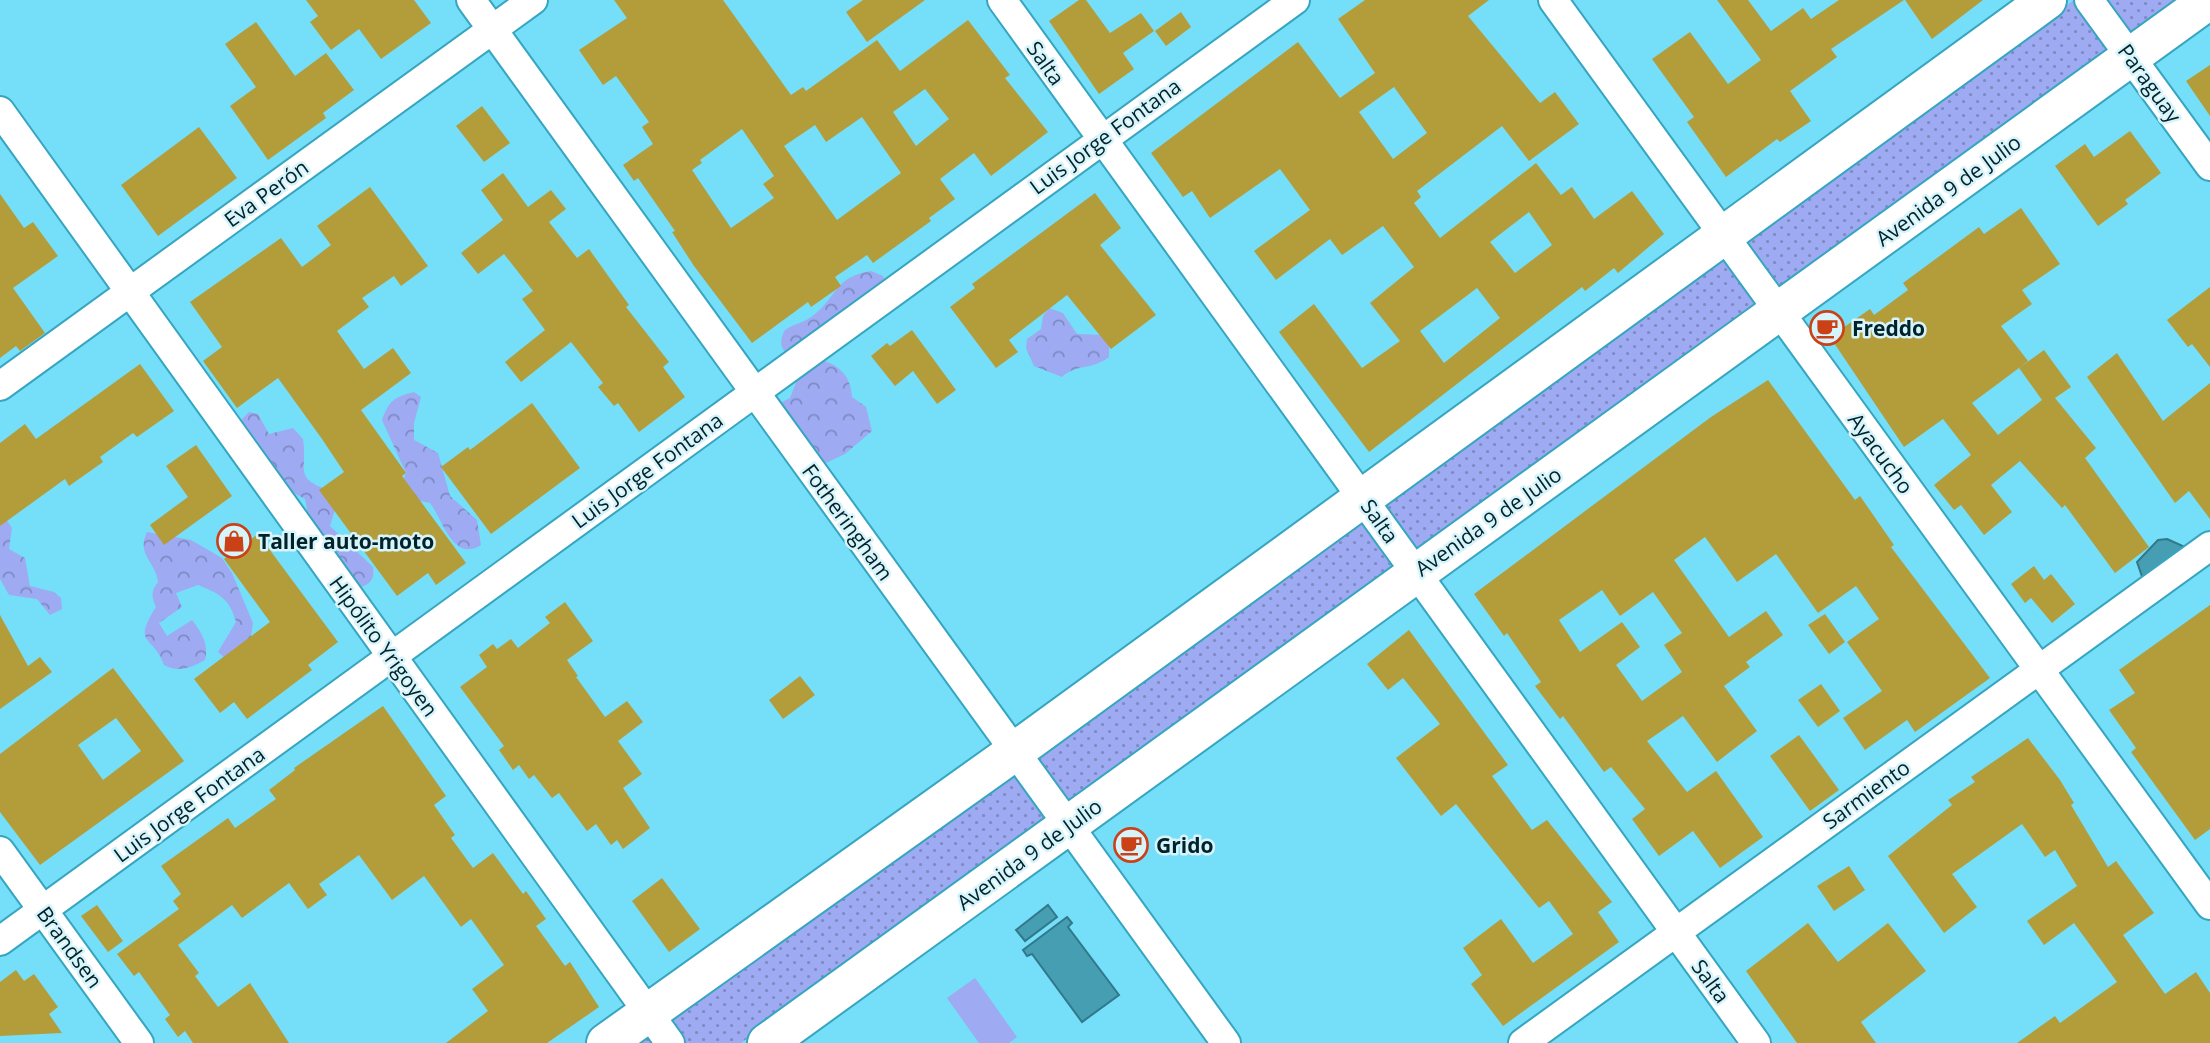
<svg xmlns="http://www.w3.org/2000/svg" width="2210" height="1043" viewBox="0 0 2210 1043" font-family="'Open Sans',sans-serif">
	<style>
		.grass { fill: url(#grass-dots) }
		.forest { fill: url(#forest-crowns) }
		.garden { fill: #9eaaf1 }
		.water { fill: #469eb3; stroke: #31798a; stroke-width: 2 }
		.building { fill: #b39d3b; fill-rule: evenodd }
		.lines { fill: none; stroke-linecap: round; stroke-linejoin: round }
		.street-casing { stroke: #36a5bf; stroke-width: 32 }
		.secondary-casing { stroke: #36a5bf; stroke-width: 42 }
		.street { stroke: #fff; stroke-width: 28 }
		.secondary { stroke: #fff; stroke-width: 38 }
		.labels { text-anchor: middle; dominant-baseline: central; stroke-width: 5; stroke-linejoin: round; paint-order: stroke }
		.street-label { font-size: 21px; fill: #00222a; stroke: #d8f4fb }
		.poi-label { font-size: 21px; font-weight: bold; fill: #00222a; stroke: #d8f4fb; text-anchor: start }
	</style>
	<defs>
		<pattern id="grass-dots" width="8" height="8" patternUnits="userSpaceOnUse" patternTransform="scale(1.75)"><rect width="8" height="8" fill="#9eaaf1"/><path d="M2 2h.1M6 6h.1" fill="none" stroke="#7e8ac3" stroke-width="1.8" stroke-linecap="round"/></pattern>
		<pattern id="forest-crowns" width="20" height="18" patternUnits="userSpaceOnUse" patternTransform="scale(1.75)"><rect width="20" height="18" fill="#9eaaf1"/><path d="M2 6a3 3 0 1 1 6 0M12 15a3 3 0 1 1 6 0" fill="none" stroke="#7e8ac3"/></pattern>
	</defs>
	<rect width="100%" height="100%" fill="#75def9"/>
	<path class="grass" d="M2074 0H2186L741 1043H629Z"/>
	<path class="forest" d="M871 271 883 276 888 288 788 355C779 347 780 339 785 330 795 323 805 323 815 314 838 295 835 277 871 271Z
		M1049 308 1063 313 1077 334 1103 335 1109 341V357C1091 371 1077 363 1062 377L1034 366 1026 348 1027 339 1041 329 1043 316Z
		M821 360C840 365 851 377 852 397L866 407 872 431 845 454 817 467 781 412 782 402 790 398 797 380Z
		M414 392 421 397 414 423V440L438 453 450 496 477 520 481 545C453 563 443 520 430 503L421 501 393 505 406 473 382 420C389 401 394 397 414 392Z
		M249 412 258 414 269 434 293 428 303 439C308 471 292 478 331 491L336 506 330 526 373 567C374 579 372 583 361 587L352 584 303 534 308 514 305 499 289 490 240 434 242 419Z
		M0 511 12 528 9 549 25 558 30 586 54 592 61 598 62 609 50 615 37 599 9 595 0 579Z
		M147 532 191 540 222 558 232 573 253 623 249 649 225 658 218 652 236 622C230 599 219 593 198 585L176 593 182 607 159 623 167 636 192 620C202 633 209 644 205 660 191 668 178 673 164 665 154 635 131 646 156 607 151 597 151 591 158 582 156 562 136 555 147 532Z"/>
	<path class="garden" d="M975 978 1017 1037 1009 1043H979L947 998Z"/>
	<path class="water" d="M2167 539 2185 547 2146 588 2137 562 2158 540Z
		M1048 905 1057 917 1025 941 1016 930Z
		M1067 917 1072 923 1068 927 1119 995 1082 1022 1032 954 1027 956 1023 950Z"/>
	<path class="building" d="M306 0H414L431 23 381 59 359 29 331 50 310 22 318 16Z
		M614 0H723L791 95 803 87 806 91 877 40 900 71 968 20 1010 75 1005 78 1048 132 991 176 974 153 940 179 955 199 929 218 931 221 873 263 867 255 835 277 841 286 811 307 808 302 752 343 694 266 672 232 675 231 638 178 634 181 623 165 653 144 642 127 649 122 616 76 603 85 579 50 627 18ZM925 89 949 119 916 146 893 112ZM862 117 901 173 837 220 784 146 815 125 826 142ZM742 129 774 176 763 184 774 198 731 228 692 170 702 163 700 160Z
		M863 0H925L867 42 846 12Z
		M1079 0H1086L1110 33 1141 13 1154 31 1123 53 1134 69 1099 94 1049 21Z
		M1365 0H1489L1468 16 1540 103 1555 92 1579 124 1529 161 1502 126 1417 191 1421 197 1414 203 1440 238 1536 163 1561 195 1572 187 1594 219 1632 191 1664 234 1618 273 1614 268 1585 291 1582 287 1369 452 1279 332 1314 304 1362 368 1400 341 1370 303 1414 267 1383 226 1342 255 1330 239 1276 280 1254 251 1310 210 1280 169 1210 218 1192 191 1183 197 1151 153 1298 42 1340 98 1375 73 1338 19ZM1394 87 1427 133 1393 159 1359 112ZM1529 212 1552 245 1515 273 1490 242ZM1477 288 1500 318 1444 363 1420 331Z
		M1717 0H1748L1771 31 1803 8 1811 19 1839 0H1904L1831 49 1837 57 1790 91 1811 121 1780 142 1777 139 1726 177 1687 122 1694 117 1652 59 1690 32 1728 84 1761 60Z
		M1905 0H1983L1932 39Z
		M1181 12 1191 27 1166 46 1155 31Z
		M256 22 295 76 326 53 354 90 323 113 326 118 268 160 230 106 256 87 225 44Z
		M2210 65V116L2186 81Z
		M482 106 510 143 484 162 456 126Z
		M199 127 237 178 158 236 121 185Z
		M2130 131 2161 173 2125 200 2128 204 2098 226 2055 166 2085 144 2094 157Z
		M503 173 528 207 551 190 566 209 549 222 577 258 589 249 629 305 626 307 669 362 663 367 685 397 639 432 618 403 614 406 598 387 603 383 571 342 521 382 505 362 545 330 522 299 533 291 504 254 478 274 461 253 503 220 481 190Z
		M370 187 428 266 401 286 394 276 362 298 369 307 337 331 364 369 393 348 411 373 361 410 406 473 402 476 466 563 436 585 428 573 397 596 319 490 344 472 322 439 278 378 237 408 203 361 222 347 190 302 281 238 302 267 331 245 317 226Z
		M1095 193 1121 228 1100 245 1156 315 1111 349 1067 295 1009 340 1018 352 996 368 950 307 975 288 972 284Z
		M0 194 24 228 33 222 58 256 13 288 45 333 20 351 16 346 0 358Z
		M2021 208 2060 264 2022 290 2032 304 2001 326 2028 361 2019 368 2044 350 2071 387 2055 398 2096 448 2085 458 2149 547 2115 573 2065 505 2062 508 2020 461 1991 485 2012 512 1984 535 1961 505 1954 510 1934 485 1971 455 1943 419 1904 447 1830 337 1870 309 1874 315 1908 290 1903 283 1979 227 1984 234ZM2019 368 2042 400 1998 435 1972 403Z
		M2210 287V367L2192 344 2188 347 2167 320Z
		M912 330 956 390 937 404 913 371 895 386 871 356 887 343 890 346Z
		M2117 353 2163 421 2210 383V519L2189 491 2175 503 2087 377Z
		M140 364 174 411 137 437 133 433 100 457 103 462 69 486 65 479 0 526V443L25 424 36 439Z
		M1768 380 1855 500 1860 496 1894 545 1891 547 1990 678 1915 732 1907 720 1865 750 1843 718 1882 691 1847 642 1879 619 1856 586 1818 613 1776 554 1737 582 1705 537 1674 560 1729 637 1766 611 1783 635 1746 662 1750 667 1724 686 1757 731 1717 762 1683 716 1647 741 1687 792 1716 771 1763 837 1720 868 1693 831 1659 856 1632 819 1645 809 1611 767 1604 772 1563 716 1560 719 1535 686 1541 682 1507 633 1504 636 1474 594 1711 417ZM1602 590 1620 616 1653 592 1682 633 1664 645 1682 672 1642 701 1616 665 1640 647 1622 622 1580 652 1559 620Z
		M532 403 580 468 491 534 441 467 468 447 470 450Z
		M196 445 232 496 164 545 150 525 188 497 166 466Z
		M258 534 338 642 308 665 312 670 247 719 234 702 220 713 194 679 270 622 224 559Z
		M2034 566 2044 580 2051 574 2075 604 2052 623 2031 598 2025 603 2011 584Z
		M565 602 593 641 567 660 578 676 576 677 605 717 627 701 643 722 618 741 642 774 623 788 650 828 623 849 617 840 611 845 596 824 587 831 559 793 552 798 534 775 529 779 519 765 513 770 499 750 504 746 460 687 487 667 479 655 493 644 497 649 511 639 518 648 550 623 545 617Z
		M2210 605V829L2195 840 2131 752 2136 748 2109 710 2135 693 2119 670Z
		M1825 614 1845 642 1829 654 1808 625Z
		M0 615 28 666 40 657 52 672 0 709Z
		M1409 630 1508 765 1492 776 1532 830 1547 820 1612 902 1598 912 1619 942 1503 1026 1471 984 1482 975 1463 948 1501 919 1533 963 1573 934 1549 901 1539 908 1456 804 1441 816 1396 758 1440 724 1403 678 1388 690 1367 664Z
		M113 668 184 761 40 865 0 812V754ZM116 718 141 751 103 780 78 745Z
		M800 676 815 695 783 719 769 700Z
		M1821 684 1840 711 1818 727 1798 700Z
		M383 706 446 796 434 805 455 835 451 838 473 868 493 853 523 894 526 891 546 919 536 926 565 966 570 962 599 1007 547 1043H446L488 1011 472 989 504 965 471 919 461 927 424 876 392 900 359 855 319 884 327 895 308 909 289 883 242 918 232 905 178 945 199 973 195 976 218 1007 250 983 289 1043H193L185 1031 178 1037 165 1019 170 1015 139 972 134 976 117 954 179 909 173 901 181 894 161 866 228 818 235 828 276 799 269 790 295 770 294 768Z
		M1799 735 1839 790 1810 811 1770 756Z
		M2028 738 2060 780 2074 803 2071 805 2108 867 2116 861 2154 913 2123 935 2165 994 2196 972 2210 993V1043H2017L2055 1016 2060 1023 2117 982 2074 923 2044 945 2027 921 2077 886 2055 850 2045 857 2022 824 1969 862 1952 874 1977 907 1944 933 1888 856 1952 805 1948 800 1975 782 1971 777Z
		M1849 866 1865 890 1834 911 1817 886Z
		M662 878 700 929 669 952 632 901Z
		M97 905 123 941 108 952 81 916Z
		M1808 923 1838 962 1888 923 1926 971 1861 1022 1876 1043H1797L1746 971Z
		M16 970 24 981 34 974 58 1007 49 1014 62 1033 0 1036V982Z"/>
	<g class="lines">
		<g class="street-casing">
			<path id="street" d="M471 0 1226 1043
				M1002 0 1756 1043
				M1553 0 2210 905
				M2089 0 2210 166
				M0 111 670 1043
				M0 386 533 0
				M0 851 139 1043
				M0 941 1295 0
				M1523 1043 2210 546"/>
		</g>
		<g class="secondary-casing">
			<path id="secondary" d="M606 1043 1014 752 2047 0
				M767 1043 2209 0"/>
		</g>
		<use href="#street" class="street"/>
		<use href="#secondary" class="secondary"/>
	</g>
	<defs>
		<g id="cafe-ring" transform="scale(1.75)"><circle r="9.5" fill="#d8f4fb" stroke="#ca4117" stroke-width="1.5"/><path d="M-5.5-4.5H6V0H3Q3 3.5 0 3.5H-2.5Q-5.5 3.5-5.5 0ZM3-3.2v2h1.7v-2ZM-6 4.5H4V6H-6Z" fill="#ca4117"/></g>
		<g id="shop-ring" transform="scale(1.75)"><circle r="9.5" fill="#d8f4fb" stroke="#ca4117" stroke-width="1.5"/><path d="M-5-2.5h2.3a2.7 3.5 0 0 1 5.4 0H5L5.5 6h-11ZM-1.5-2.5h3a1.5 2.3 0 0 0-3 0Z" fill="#ca4117"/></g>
	</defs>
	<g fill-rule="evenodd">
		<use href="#cafe-ring" x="1827" y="328"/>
		<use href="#shop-ring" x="234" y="541"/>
		<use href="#cafe-ring" x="1131" y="845"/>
	</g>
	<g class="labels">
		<g class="street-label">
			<text transform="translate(1046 63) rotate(55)">Salta</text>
			<text transform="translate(2150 83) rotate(54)">Paraguay</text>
			<text transform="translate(1105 136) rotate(-36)">Luis Jorge Fontana</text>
			<text transform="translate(1948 190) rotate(-36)">Avenida 9 de Julio</text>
			<text transform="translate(266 193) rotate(-36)">Eva Perón</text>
			<text transform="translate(1881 453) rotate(54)">Ayacucho</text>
			<text transform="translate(647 470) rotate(-36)">Luis Jorge Fontana</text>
			<text transform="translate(1380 521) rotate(55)">Salta</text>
			<text transform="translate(1488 521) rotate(-35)">Avenida 9 de Julio</text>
			<text transform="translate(848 522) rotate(54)">Fotheringham</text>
			<text transform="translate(384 646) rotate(54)">Hipólito Yrigoyen</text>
			<text transform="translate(1866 794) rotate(-36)">Sarmiento</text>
			<text transform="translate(189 804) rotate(-36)">Luis Jorge Fontana</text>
			<text transform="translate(1029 854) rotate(-36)">Avenida 9 de Julio</text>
			<text transform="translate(70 947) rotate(54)">Brandsen</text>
			<text transform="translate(1711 981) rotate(54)">Salta</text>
		</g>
		<g class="poi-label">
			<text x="1852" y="328">Freddo</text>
			<text x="258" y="541">Taller auto-moto</text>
			<text x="1156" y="845">Grido</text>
		</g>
	</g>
</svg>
